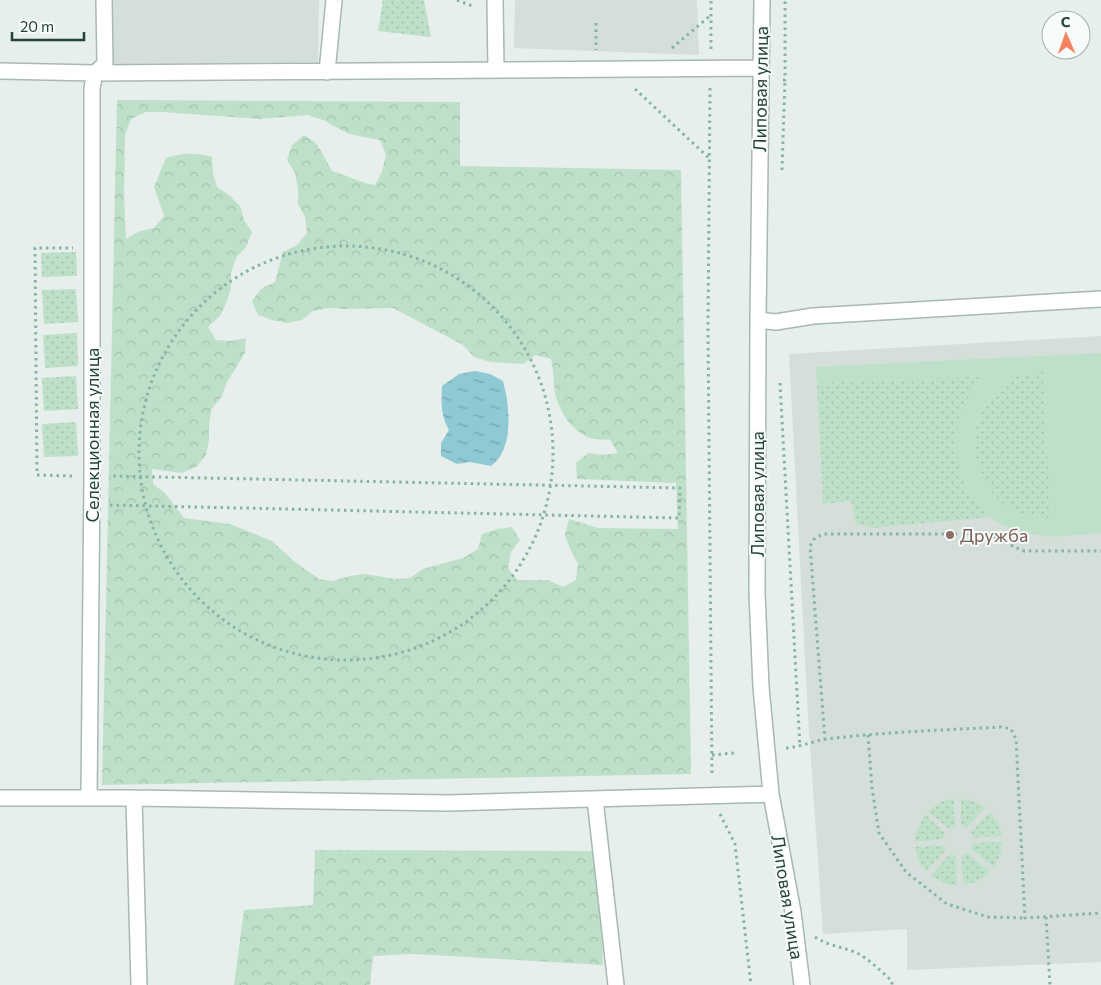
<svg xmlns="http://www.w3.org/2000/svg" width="1101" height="985" viewBox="0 0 1101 985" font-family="Commissioner,sans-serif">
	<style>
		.built { fill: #d4dfda }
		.grass { fill: url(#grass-dots) }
		.forest { fill: url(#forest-crowns); fill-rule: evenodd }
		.garden { fill: #bfe0c8; fill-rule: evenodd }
		.water { fill: url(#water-ripples) }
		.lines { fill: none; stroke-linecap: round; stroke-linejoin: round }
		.minor-casing { stroke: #a8b8b2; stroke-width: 18 }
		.path { stroke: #86b3a5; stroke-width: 3; stroke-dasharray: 2.5 4; stroke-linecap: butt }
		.minor { stroke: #fff; stroke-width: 15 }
		.education-dot { fill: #8d6e63; stroke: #f7fbf9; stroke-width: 2 }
		.labels { text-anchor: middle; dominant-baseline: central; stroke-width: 4; stroke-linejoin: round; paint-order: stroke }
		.street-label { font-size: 18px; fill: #24423a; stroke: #f7fbf9 }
		.education-label { font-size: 18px; fill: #785e54; stroke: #f7fbf9; text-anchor: start }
	</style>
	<defs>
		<pattern id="grass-dots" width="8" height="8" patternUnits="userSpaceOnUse" patternTransform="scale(1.25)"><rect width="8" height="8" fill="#bfe0c8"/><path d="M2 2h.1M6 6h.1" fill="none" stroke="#a4c1ad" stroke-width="1.8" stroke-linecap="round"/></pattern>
		<pattern id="forest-crowns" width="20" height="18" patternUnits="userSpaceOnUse" patternTransform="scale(1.25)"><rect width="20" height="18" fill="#bfe0c8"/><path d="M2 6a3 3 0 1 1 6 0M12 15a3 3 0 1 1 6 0" fill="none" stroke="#a4c1ad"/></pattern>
		<pattern id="water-ripples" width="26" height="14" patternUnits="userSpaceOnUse" patternTransform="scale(1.25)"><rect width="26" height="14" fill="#8ec9d4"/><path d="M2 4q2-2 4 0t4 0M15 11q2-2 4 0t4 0" fill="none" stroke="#74a5ad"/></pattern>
	</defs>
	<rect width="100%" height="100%" fill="#e6efeb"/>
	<path class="built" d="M112 0H319L318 62 112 64Z
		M515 0H697L699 55 514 48Z
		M1101 336V962L907 970V929L823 934 808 716 789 354Z"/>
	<path class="grass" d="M383 0H424L431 37 378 31Z
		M76 252 77 276 42 277 41 253Z
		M76 289 78 322 44 324 42 290Z
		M77 333 78 366 45 368 43 335Z
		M1043 372 1051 519C1033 517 1012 513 998 500 970 470 965 426 993 396 1000 388 1010 379 1021 375 1027 373 1036 373 1043 372Z
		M76 376 78 409 44 411 42 378Z
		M988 376 973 390 974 498 990 517 872 528 856 524 851 501 823 504 817 383Z
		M76 422 78 456 44 457 42 424Z
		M954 798 955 826 949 829 928 811 941 802Z
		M961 799 970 800 986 807 966 828 961 826Z
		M990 812 999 824 1002 836 973 838 971 832Z
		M925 814 945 833 943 839 915 842 916 833Z
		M1002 842 1001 853 994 867 971 849 973 843Z
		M944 845 946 850 926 871 920 864 915 847Z
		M968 853 990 872C982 880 974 883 964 885L961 856Z
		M950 854 956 856 957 886 944 883 931 876Z"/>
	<path class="forest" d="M117 100 460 102V166L681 170 691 774 102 785ZM146 112H162L260 119 308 115 323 120 349 134 380 140 386 155 382 172 375 185C360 183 347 175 332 171L317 144 304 135 292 145 287 160 295 173 298 188V204L305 217 307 233 297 245 283 252 275 282 261 289 252 301 258 315 272 320 288 323 302 320 313 311 329 308 345 309 393 308 463 345 474 357 490 362 523 364 536 355 551 359C554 370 553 382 555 394 560 413 573 434 594 439 599 440 605 439 610 440L618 453 603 455 588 453 576 463 577 479 676 483 678 529 598 528 569 519 565 535 570 549 578 564 576 580 563 587 548 580H517L508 568 511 552 520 540 512 527 497 529 482 534 478 549 463 558 423 569 410 578 395 579 365 574 350 576 333 581 319 579 295 562 272 541 230 524 184 518 165 493 153 484 152 469 182 473 196 467 206 455 209 440V425L211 410 222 396 227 382 245 353 246 338 231 341 216 340 208 327 220 316 226 303 231 288V273L236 258 246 247 252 232 244 220 240 206 229 195 217 187 213 173 212 157C195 152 182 153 166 158L154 187 164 216 154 228 140 231 126 239 124 195 125 135 131 119Z
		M315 850 598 851 603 965 413 954 373 956 370 985H234L244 910 313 905Z"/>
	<path class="garden" d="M1101 353V533C1080 534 1056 539 1036 535 1021 532 1002 527 990 517 960 492 949 449 961 413 964 405 969 395 974 389 978 384 983 380 987 376L817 383 816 367ZM1043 372 1051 519C1032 517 1016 513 1001 502 993 496 987 486 983 477 966 443 974 405 1007 384 1011 381 1016 377 1020 375 1027 373 1036 373 1043 372Z"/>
	<path class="water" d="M475 371 490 374 503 381C509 403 513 438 499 458 497 461 493 464 491 466L470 462 457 464 441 456V443L449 430C441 416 441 402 442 386L459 374Z"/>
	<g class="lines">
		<g class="minor-casing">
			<path id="minor" d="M495 0 496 70
				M762 0 758 320 757 593 761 687 771 794 793 912 802 985
				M0 71 95 73 760 68
				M327 72 334 0
				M95 73 105 64 104 0
				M758 320 776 322 813 316 1101 299
				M0 798H134L448 803 771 794
				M89 798 92 476V88L95 73
				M134 798 139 985
				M595 799 616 985"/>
		</g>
		<path class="path" d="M457 0 475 7
			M596 23V50
			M672 48 711 15
			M711 49V0
			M783 80H785V0
			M710 88 708 329 712 777
			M635 89 709 158
			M782 170 785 80
			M139 453a207 207 0 1 1 414 0a207 207 0 1 1-414 0Z
			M780 383 800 747
			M72 476 37 475 35 248H73
			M110 505 679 518 680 488 111 476
			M868 735 872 788 879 833 906 872 947 904 988 917 1025 918
			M825 740 810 546 814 539 823 534H986C999 538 1011 546 1024 551H1101
			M786 748C801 747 813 741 827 739 885 732 943 730 1001 727L1011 729 1016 739 1025 918 1101 913
			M712 755 734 753
			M720 814 735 844 751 985
			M1046 917 1050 985
			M815 937C828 946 844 947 857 953 870 960 881 971 892 981V985"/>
		<use href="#minor" class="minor"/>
	</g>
	<circle class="education-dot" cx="950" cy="535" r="5"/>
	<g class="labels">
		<g class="street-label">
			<text transform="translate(760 89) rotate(-89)">Липовая улица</text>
			<text transform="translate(92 435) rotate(-90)">Селекционная улица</text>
			<text transform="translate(757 494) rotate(-90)">Липовая улица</text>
			<text transform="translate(788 897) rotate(81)">Липовая улица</text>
		</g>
		<g class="education-label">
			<text x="960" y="535">Дружба</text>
		</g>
	</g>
	<g transform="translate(1066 35) rotate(358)"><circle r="24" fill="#f7fbf9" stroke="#a3b1ad"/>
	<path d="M0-4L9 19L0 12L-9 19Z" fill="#f4845f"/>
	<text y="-8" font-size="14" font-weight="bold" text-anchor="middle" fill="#24423a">С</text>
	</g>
	<path d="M12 32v8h72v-8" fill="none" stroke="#24423a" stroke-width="2.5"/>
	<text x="20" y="32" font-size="15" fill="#24423a" stroke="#f7fbf9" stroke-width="4" paint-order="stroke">20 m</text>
</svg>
